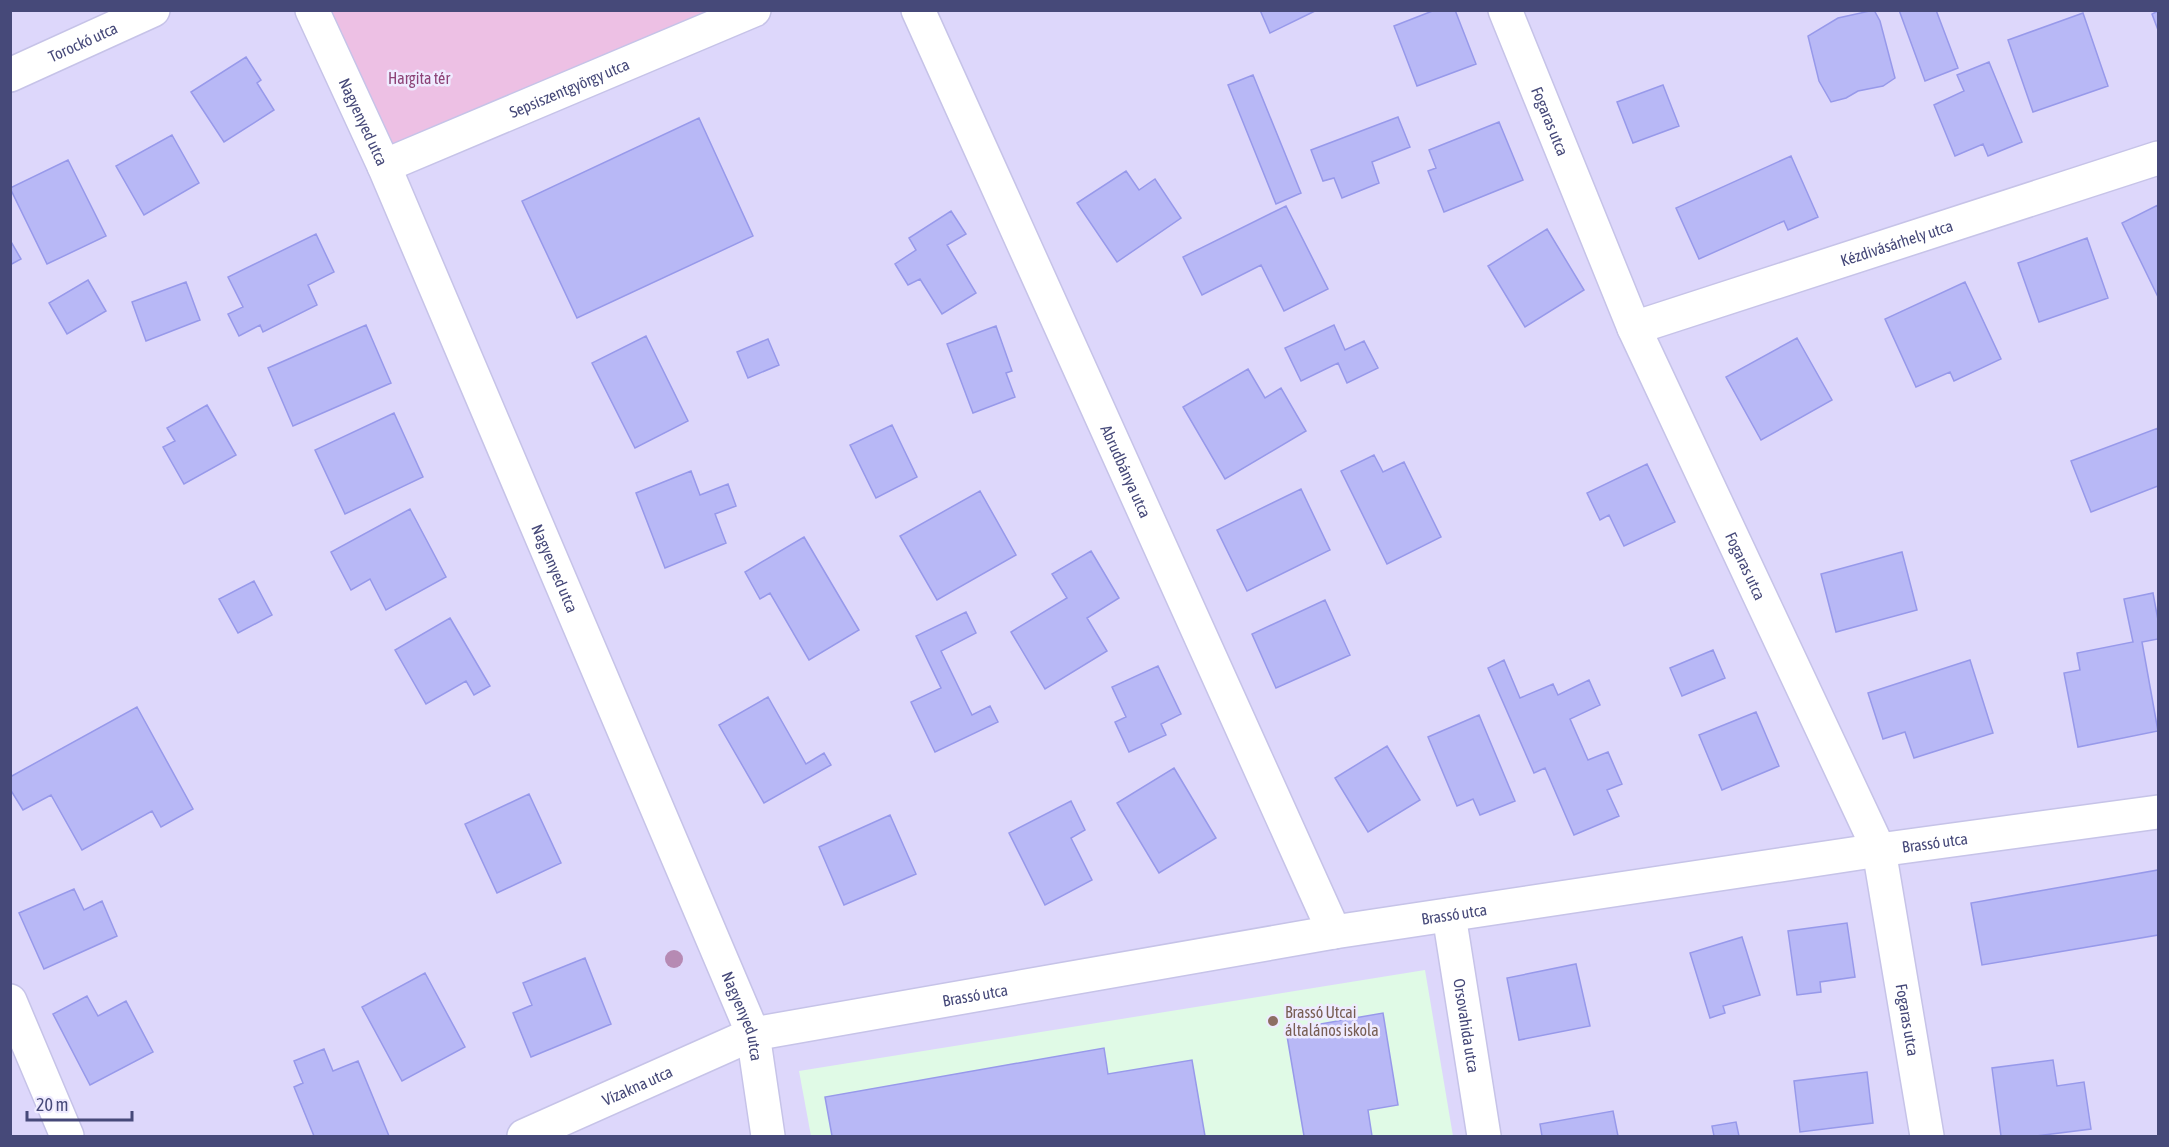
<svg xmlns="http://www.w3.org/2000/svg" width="2169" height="1147" viewBox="0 0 2169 1147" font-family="'Asap Condensed',sans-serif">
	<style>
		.residential { fill: #ddd7fb }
		.education { fill: #e0fae6 }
		.green { fill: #edc0e4 }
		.building { fill: #b8b8f6; stroke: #9799ea; stroke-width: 1.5 }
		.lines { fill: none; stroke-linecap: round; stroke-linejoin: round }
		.street-casing { stroke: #c6c3e8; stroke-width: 36 }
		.street { stroke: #fff; stroke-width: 33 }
		.tree { fill: #b68ab3 }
		.education-dot { fill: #8d6e63; stroke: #efebff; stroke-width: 2 }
		.labels { text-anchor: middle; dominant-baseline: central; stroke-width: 5; stroke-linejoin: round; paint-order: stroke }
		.street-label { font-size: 16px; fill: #464979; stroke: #efebff }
		.park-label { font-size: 16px; fill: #8c4276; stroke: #efebff }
		.education-label { font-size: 16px; fill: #785e54; stroke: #efebff; text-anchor: start }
	</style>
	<rect width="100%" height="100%" fill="#e9e3fe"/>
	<path class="residential" d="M11 11H2158V1136H11Z"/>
	<path class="education" d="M1425 970 1453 1136H811L799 1071Z"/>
	<path class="green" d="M312 11H754L384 166Z"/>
	<path class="building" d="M1260 10H1317L1270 33Z
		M1435 10H1455L1476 64 1417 86 1394 26Z
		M1874 10 1880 21 1895 78 1883 86 1858 91 1846 98 1831 102 1819 81 1808 36 1838 18Z
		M1899 10H1936L1958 68 1925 81Z
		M2158 11V30L2152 14Z
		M2083 13 2108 86 2033 112 2008 40Z
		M246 57 261 80 257 83 274 110 224 142 191 92Z
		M1989 62 2022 142 1988 156 1983 144 1955 156 1934 105 1964 91 1957 75Z
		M1253 75 1301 193 1276 204 1228 85Z
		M1663 85 1679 126 1633 143 1617 102Z
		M1398 117 1410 147 1372 162 1379 183 1342 198 1334 178 1323 181 1311 150Z
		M699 118 753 236 577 318 522 201Z
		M1499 122 1523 180 1444 212 1428 171 1436 168 1429 150Z
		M172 135 199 183 144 215 116 166Z
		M1791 156 1818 217 1788 230 1784 221 1699 259 1676 208Z
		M68 160 106 236 47 264 10 188Z
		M1126 171 1139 190 1155 179 1181 218 1117 262 1077 203Z
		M2158 205V297L2122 223Z
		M1286 206 1328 289 1284 311 1261 265 1202 295 1183 257Z
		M951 211 966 234 947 245 976 293 942 314 920 279 908 285 895 264 916 250 909 238Z
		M1547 229 1584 290 1525 327 1488 266Z
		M316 234 334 272 308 285 317 305 263 332 260 325 239 336 228 314 243 307 228 277Z
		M2087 238 2108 298 2039 322 2018 263Z
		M10 240 21 259 10 265Z
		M88 280 106 311 67 334 49 303Z
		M186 282 200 320 146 341 132 302Z
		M1965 282 2001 359 1954 381 1950 372 1916 387 1885 319Z
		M366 325 391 383 293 426 268 368Z
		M1334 325 1345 350 1364 341 1378 368 1347 383 1338 363 1301 381 1285 348Z
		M996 326 1012 371 1006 373 1015 397 973 413 947 344Z
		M646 336 688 421 635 448 592 363Z
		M1797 338 1832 400 1761 440 1726 377Z
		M768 339 779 365 748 378 737 352Z
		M1248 369 1265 398 1281 388 1306 431 1225 479 1183 407Z
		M207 405 236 455 184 484 163 447 175 441 167 428Z
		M394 413 423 477 345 514 315 450Z
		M892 425 917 477 876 498 850 445Z
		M2158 428V486L2091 512 2071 461Z
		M1374 455 1383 472 1404 462 1441 537 1387 564 1341 471Z
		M1647 464 1675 522 1624 546 1609 515 1600 520 1587 493Z
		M691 471 700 495 728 484 736 506 715 514 726 543 665 568 636 493Z
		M1301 489 1330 550 1247 591 1217 530Z
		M980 491 1016 555 937 600 900 536Z
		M410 509 446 577 386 610 370 579 351 590 331 552Z
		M804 537 859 630 809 660 770 593 760 599 745 572Z
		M1091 551 1119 598 1087 618 1107 651 1045 689 1011 632 1067 598 1052 574Z
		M1902 552 1917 610 1836 632 1821 574Z
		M254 581 272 615 238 633 219 599Z
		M2153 593 2158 620V639L2142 642 2158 731 2078 747 2064 673 2080 670 2077 653 2133 642 2124 599Z
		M1325 600 1350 655 1276 688 1252 634Z
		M966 612 976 633 941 651 972 715 990 706 998 722 935 752 911 702 941 688 916 636Z
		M450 618 490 686 474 695 466 681 426 704 395 650Z
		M1713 650 1725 678 1682 696 1670 668Z
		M1504 660 1520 698 1553 684 1558 695 1589 680 1600 705 1570 719 1588 760 1608 752 1622 784 1607 790 1619 816 1574 835 1545 768 1534 773 1488 668Z
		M1970 660 1993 733 1914 758 1905 732 1883 739 1868 693Z
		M1158 666 1181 714 1161 724 1166 735 1129 752 1115 722 1126 717 1112 687Z
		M768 697 806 764 824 753 831 765 764 803 719 725Z
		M137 707 193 809 161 827 152 811 82 850 51 795 23 810 10 789V777Z
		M1756 712 1779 766 1722 790 1699 735Z
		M1479 715 1515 801 1480 815 1473 799 1457 806 1428 737Z
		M1387 746 1420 800 1368 832 1335 778Z
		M1174 768 1216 838 1159 873 1117 803Z
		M529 794 561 863 497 893 465 824Z
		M1071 801 1085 830 1071 838 1092 880 1045 905 1009 833Z
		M890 815 916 874 844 905 819 847Z
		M2158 870V935L1982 965 1971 903Z
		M74 889 84 910 102 901 117 936 44 969 19 913Z
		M1847 923 1855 977 1820 982 1821 992 1797 995 1788 931Z
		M1742 937 1760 995 1723 1006 1725 1013 1710 1018 1690 953Z
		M585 958 611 1024 531 1057 513 1013 532 1005 523 983Z
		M1576 964 1590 1026 1519 1040 1507 978Z
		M425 973 465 1047 402 1081 362 1007Z
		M87 996 98 1016 126 1001 153 1052 90 1085 53 1014Z
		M1383 1013 1398 1105 1368 1110 1372 1136H1304L1286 1030Z
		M1104 1048 1108 1074 1192 1060 1205 1136H832L825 1097Z
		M324 1049 333 1071 358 1061 389 1136H314L294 1087 303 1083 294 1061Z
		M2053 1060 2057 1086 2084 1082 2091 1129 2036 1136H2001L1992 1068Z
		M1867 1072 1873 1123 1800 1132 1794 1081Z
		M1613 1111 1618 1136H1542L1540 1124Z
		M1736 1122 1739 1136H1714L1712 1126Z"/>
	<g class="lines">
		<g class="street-casing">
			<g id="street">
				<path id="s1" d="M312 10 384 166 753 1034 768 1136"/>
				<path id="s2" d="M918 10 1334 932"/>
				<path id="s3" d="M1505 10 1634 328 1879 850 1927 1136"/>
				<path id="s4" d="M10 75 153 10"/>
				<path id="s5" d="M384 166 754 10"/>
				<path id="s6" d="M1634 328 2158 158"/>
				<path id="s7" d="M1449 915 1484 1136"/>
				<path d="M10 1001 67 1136"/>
				<path id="s8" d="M524 1136 753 1034 1334 932 1879 850 2158 812"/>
			</g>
		</g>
		<use href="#street" class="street"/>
	</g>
	<circle class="tree" cx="674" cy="959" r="9"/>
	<circle class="education-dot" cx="1273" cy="1021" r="6"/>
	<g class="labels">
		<g class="street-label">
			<text stroke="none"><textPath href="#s4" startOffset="80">Torockó utca</textPath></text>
			<text stroke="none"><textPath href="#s5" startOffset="201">Sepsiszentgyörgy utca</textPath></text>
			<text stroke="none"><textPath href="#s3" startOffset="120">Fogaras utca</textPath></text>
			<text stroke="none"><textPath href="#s1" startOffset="123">Nagyenyed utca</textPath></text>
			<text stroke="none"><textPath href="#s6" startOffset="276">Kézdivásárhely utca</textPath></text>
			<text stroke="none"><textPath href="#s2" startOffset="506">Abrudbánya utca</textPath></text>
			<text stroke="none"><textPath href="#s3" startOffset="606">Fogaras utca</textPath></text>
			<text stroke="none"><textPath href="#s1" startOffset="609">Nagyenyed utca</textPath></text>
			<text stroke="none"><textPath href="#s8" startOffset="1448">Brassó utca</textPath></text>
			<text stroke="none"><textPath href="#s8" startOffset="962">Brassó utca</textPath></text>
			<text stroke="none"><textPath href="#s8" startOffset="476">Brassó utca</textPath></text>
			<text stroke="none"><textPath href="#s1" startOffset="1095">Nagyenyed utca</textPath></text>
			<text stroke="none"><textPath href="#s3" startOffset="1092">Fogaras utca</textPath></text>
			<text stroke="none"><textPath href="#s7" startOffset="112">Orsovahida utca</textPath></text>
			<text stroke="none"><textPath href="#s8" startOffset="124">Vízakna utca</textPath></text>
		</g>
		<g class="park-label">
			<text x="419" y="78">Hargita tér</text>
		</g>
		<g class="education-label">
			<text x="1285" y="1012">Brassó Utcai<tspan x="1285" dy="18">általános iskola</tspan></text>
		</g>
	</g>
	<rect width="2169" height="1147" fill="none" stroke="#464979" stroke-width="24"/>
	<path d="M27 1111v9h105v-9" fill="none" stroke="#464979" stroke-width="3"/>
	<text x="36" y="1111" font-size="18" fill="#464979" stroke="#efebff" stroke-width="4.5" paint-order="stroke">20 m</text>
</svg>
